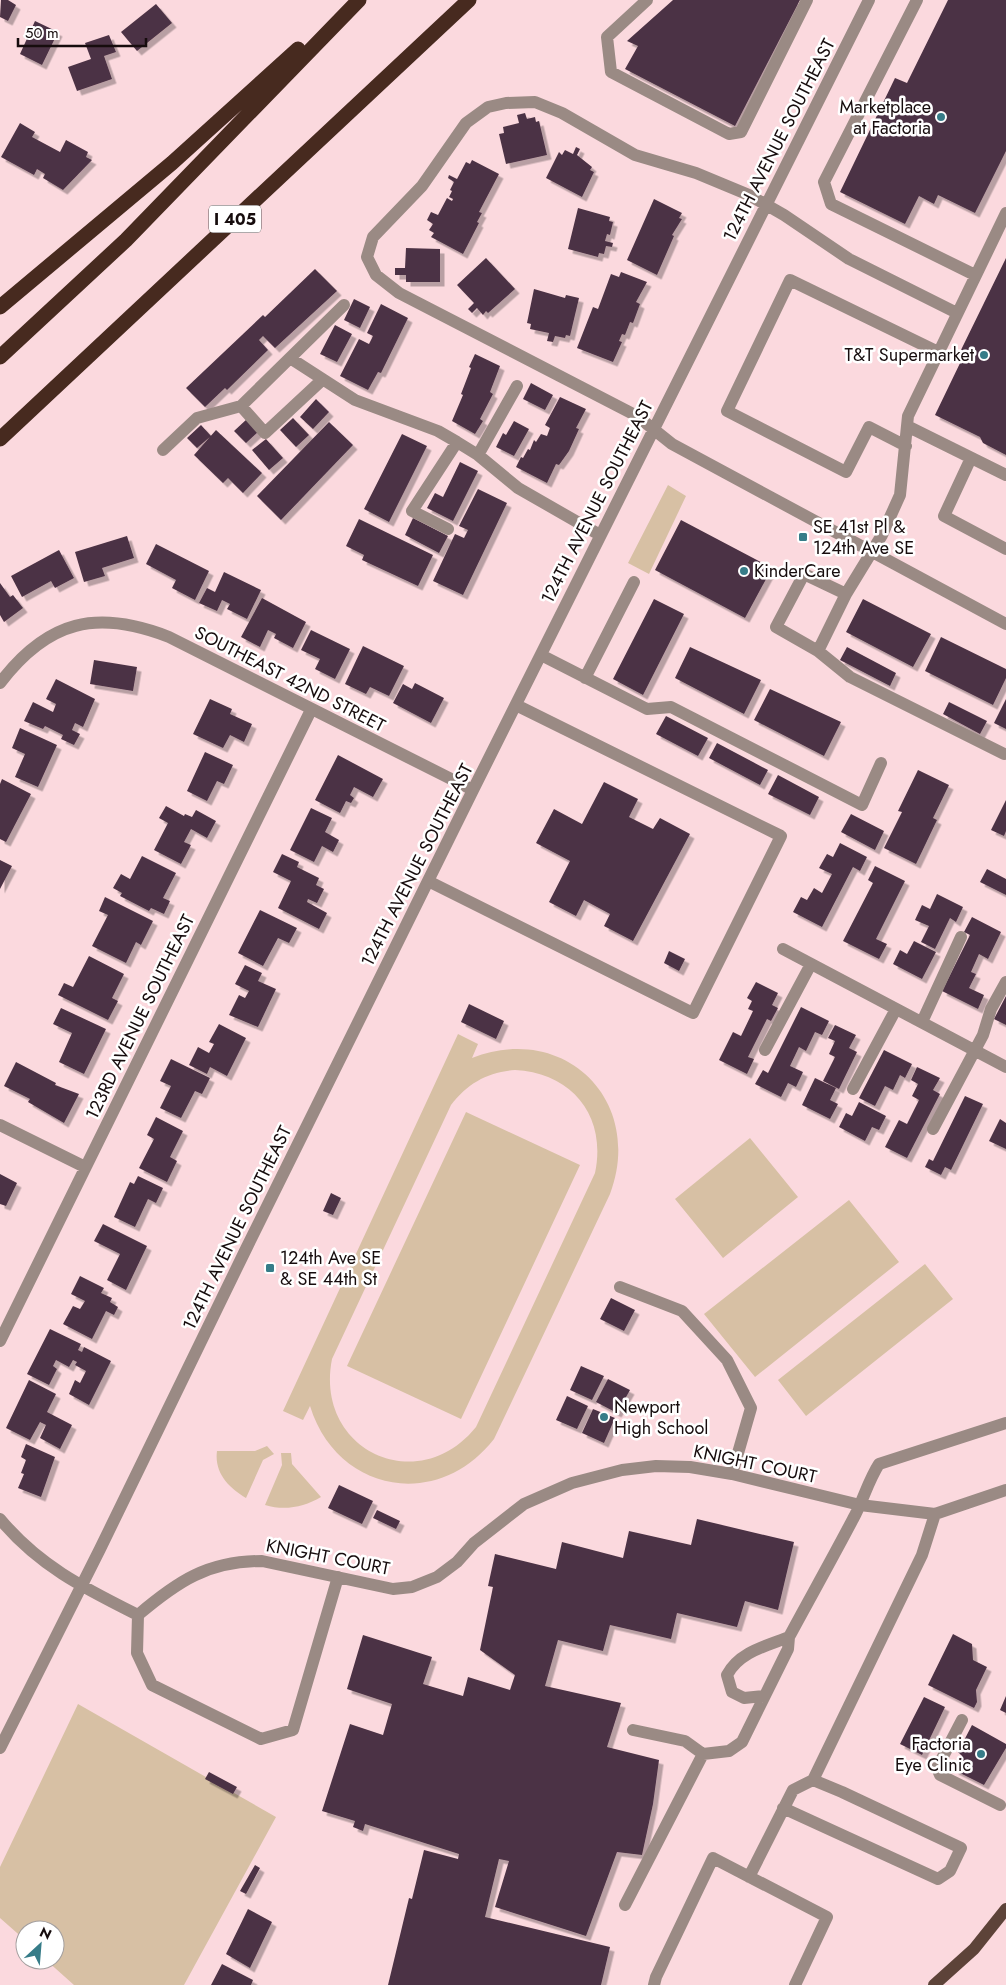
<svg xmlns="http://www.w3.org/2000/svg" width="1006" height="1985" viewBox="0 0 1006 1985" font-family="Jost,sans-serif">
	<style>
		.green { fill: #d7c0a4; fill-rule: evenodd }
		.building { fill: #4c3244; filter: url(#shadow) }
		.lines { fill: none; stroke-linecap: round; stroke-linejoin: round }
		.minor { stroke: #9a8a84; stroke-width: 12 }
		.major { stroke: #5d4339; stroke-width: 12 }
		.highway { stroke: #472a1f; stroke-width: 15 }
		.poi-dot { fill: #367c88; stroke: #fff; stroke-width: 2 }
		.labels { text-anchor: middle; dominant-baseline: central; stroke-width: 5; stroke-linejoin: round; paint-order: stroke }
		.shield { fill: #fff; stroke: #5c5556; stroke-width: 1 }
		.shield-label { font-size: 16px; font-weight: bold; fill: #160c0d }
		.poi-label { font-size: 18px; fill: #160c0d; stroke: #fff; text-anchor: start }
		.street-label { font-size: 18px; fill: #160c0d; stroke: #fff }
	</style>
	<defs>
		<filter id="shadow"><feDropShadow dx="4.5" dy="4.5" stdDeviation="0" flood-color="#0004"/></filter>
	</defs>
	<rect width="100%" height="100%" fill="#fbd9de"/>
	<path class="green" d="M668 485 686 496 649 574 628 563Z
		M458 1034 478 1044 472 1058C564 1022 645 1100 610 1194L494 1439C438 1511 337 1493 310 1406L303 1420 283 1411ZM515 1070C572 1073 607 1116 595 1173L476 1427C418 1499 314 1450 332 1359L451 1105C468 1083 488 1072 515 1070Z
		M466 1112 580 1165 461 1419 347 1366Z
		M750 1138 798 1197 723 1258 675 1199Z
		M849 1200 899 1262 755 1377 704 1314Z
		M925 1264 953 1299 806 1416 778 1380Z
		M267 1446 274 1454 263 1460 246 1498C229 1488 214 1473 217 1451H255Z
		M281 1453H291L292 1464 321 1497C304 1507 285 1511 265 1505L282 1465Z
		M78 1704 276 1817 184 1985H74L46 1960H55V1930H25V1940L0 1918V1867Z"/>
	<path class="building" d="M1 0H8L16 5 8 21 0 17Z
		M673 0H800L735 126 625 69 638 46 627 41Z
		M948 0H1006V151L975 213 938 195 934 204 919 196 905 224 840 192 895 78 907 83Z
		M156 4 172 23 137 51 121 32Z
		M35 21 58 32 42 65 20 54Z
		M109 35 116 52 104 56 112 79 77 91 68 67 91 59 85 43Z
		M525 113 527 119 535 117 536 122 539 121 547 155 506 164 499 134 504 133 503 127 519 123 517 115Z
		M20 123 35 132 32 137 60 152 66 140 88 152 86 157 92 160 63 190 43 178 45 174 37 169 34 175 1 157Z
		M576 147 580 149 577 155 592 167 590 170 594 172 582 197 546 178 559 152 562 155 565 150 573 154Z
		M472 160 499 174 479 212 482 213 477 222 479 223 463 254 431 237 434 233 429 230 433 224 427 220 431 212 438 215 447 198 452 201 453 199 449 197 452 191 450 190 454 182 448 178 449 175 457 179 466 162 470 164Z
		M654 199 682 213 679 218 682 219 672 235 674 236 657 275 627 260Z
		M578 208 610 217 609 221 613 222 610 235 607 234 605 241 613 243 612 247 606 246 604 254 599 253 598 257 568 249Z
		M406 248 440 249V282H406V275H395V268H405Z
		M486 258 515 289 488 313 486 311 483 315 477 308 472 313 468 309 474 303 457 285Z
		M1006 258V455L983 443 980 437 935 415 962 359 960 352Z
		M315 269 337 291 275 348 263 336 259 340 268 350 227 390 225 388 205 407 186 388 263 315 265 317Z
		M621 272 647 282 636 302 640 304 633 323 630 322 625 335 622 334 619 341 622 342 613 362 577 348 593 307 598 309 611 274 619 277Z
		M534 289 565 298 566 295 579 298 570 336 566 335 565 338 555 336 553 342 547 341 549 333 530 329 531 324 527 323Z
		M354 299 370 307 360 328 344 320Z
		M381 304 408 318 381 373 378 372 368 390 340 376 359 339 369 344 373 336 367 333Z
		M335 325 352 334 337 362 320 354Z
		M475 354 500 366 490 392 493 394 480 419 483 421 475 434 452 421 463 395 461 394 471 368 469 367Z
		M531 383 553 395 545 410 523 399Z
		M560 397 586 409 576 428 579 429 569 451 559 465 556 464 547 483 516 467 521 457 523 458 528 449 530 450 534 440 536 442 541 434 547 436 550 428 545 425Z
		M316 399 329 412 313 429 300 417Z
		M293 418 309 435 296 447 280 430Z
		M247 419 259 431 246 443 234 431Z
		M514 421 529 429 514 456 496 447 503 433 506 435Z
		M329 422 353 445 281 520 257 496Z
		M201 425 211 436 197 448 187 438Z
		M216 430 262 473 243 493 228 478 223 483 194 455Z
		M402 434 427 446 389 522 364 509Z
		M266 439 283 458 269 470 252 450Z
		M460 462 478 471 453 521 427 508 435 493 443 497Z
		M478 489 507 503 463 595 433 581 455 534 464 538 468 530 459 526Z
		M413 518 448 536 439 553 405 535Z
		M359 519 433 555 418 586 362 560 364 555 346 546Z
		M681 520 772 568 745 618 655 570Z
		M127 536 134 558 102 568 105 576 84 582 75 552Z
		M156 544 209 571 195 600 172 588 176 580 146 564Z
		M59 550 74 578 55 588 51 581 22 597 11 576Z
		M224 572 261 590 247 619 227 609 230 604 222 600 217 611 199 603 207 588 215 592Z
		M0 583 10 597 13 595 23 608 4 622 0 615Z
		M262 598 306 622 293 648 274 638 276 634 268 630 260 647 241 637Z
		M654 599 684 614 643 695 613 679Z
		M863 599 931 634 913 667 846 632Z
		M311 630 350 649 335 679 315 669 320 659 301 650Z
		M941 637 1006 669V678L993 705 925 671Z
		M363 646 404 666 389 696 370 687 366 694 345 684Z
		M690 647 761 680 744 714 675 678Z
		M847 647 896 673 890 686 840 660Z
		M94 660 137 667 133 691 90 684Z
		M56 679 95 699 83 727 75 723 72 730 80 734 74 745 61 739 63 735 45 726 43 729 24 721 33 702 53 712 56 704 46 699Z
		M415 683 444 698 431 723 393 703 403 684 412 689Z
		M770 689 841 722 824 756 754 720Z
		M210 699 232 709 230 714 252 724 244 742 230 735 223 748 193 734Z
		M1006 699V729L994 723Z
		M949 702 987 721 980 734 943 714Z
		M666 716 708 738 698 756 656 734Z
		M20 728 57 745 38 787 15 777 25 754 12 748Z
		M717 743 768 770 760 785 709 758Z
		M205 752 233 765 224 784 217 781 207 801 187 791Z
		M338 755 383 779 373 797 354 787 350 795 354 798 351 803 346 801 340 813 315 800Z
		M918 770 949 785 933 818 937 820 916 864 884 848 902 812 898 811Z
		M778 775 819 797 810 815 768 794Z
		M2 779 31 794 6 842 0 839V784Z
		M604 782 638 799 629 817 653 829 660 818 690 834 633 941 604 926 610 914 584 900 576 916 549 902 570 861 536 843 554 809 582 824Z
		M1006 800V831L1004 836 991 830Z
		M166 806 184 816 185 814 192 817 196 810 216 821 207 838 191 829 184 842 191 845 181 864 154 850 168 823 159 818Z
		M311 808 332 818 325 832 339 840 333 852 322 846 314 862 290 850Z
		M851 814 884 831 875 850 841 832Z
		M840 843 867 857 860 871 853 867 822 927 793 912 801 897 807 900 814 888 822 893 832 874 819 868 827 854 833 857Z
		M282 854 299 862 297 867 319 878 316 885 324 889 317 903 308 899 307 902 327 913 319 929 278 908 291 881 273 872Z
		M142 856 176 873 163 898 170 901 164 914 151 908 149 911 120 896 122 893 113 888 121 874 130 879Z
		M0 860 12 866 0 889Z
		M875 866 905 881 876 939 887 944 879 959 843 941 873 883 868 880Z
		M987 869 1006 879V895L980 882Z
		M937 894 963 907 956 922 950 918 935 949 921 942 929 926 915 920 922 905 930 909Z
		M105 897 153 921 141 945 136 942 126 963 92 946 108 915 99 911Z
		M260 910 297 928 289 943 278 938 263 966 238 953Z
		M972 917 1001 932 988 959 979 954 971 972 976 974 969 988 984 995 978 1009 942 991 970 935 964 932Z
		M914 941 936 952 922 979 893 964 900 950 907 954Z
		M669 951 685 959 679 971 664 963Z
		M89 956 124 974 112 998 118 1001 108 1020 58 995 64 983 73 987Z
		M245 965 262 973 258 981 276 989 258 1027 229 1015 239 995 245 998 249 991 235 984Z
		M756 982 778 993 772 1005 778 1008 771 1021 767 1019 748 1057 754 1059 747 1074 719 1060 733 1032 741 1036 753 1011 748 1009 752 1001 747 998Z
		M1006 996V1025L994 1019Z
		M469 1004 504 1021 496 1039 461 1022Z
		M801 1007 829 1021 822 1035 815 1032 806 1051 799 1047 790 1066 803 1072 796 1087 788 1083 781 1097 755 1084 763 1070 768 1073Z
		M61 1008 106 1029 84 1074 59 1062 72 1033 53 1024Z
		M219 1024 246 1038 227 1076 210 1067 207 1074 189 1065 198 1047 209 1053 214 1044 209 1042Z
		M835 1025 856 1035 849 1048 857 1052 839 1089 823 1081 835 1057 829 1054 835 1041 828 1038Z
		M884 1050 912 1064 905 1078 900 1075 893 1090 885 1086 875 1106 859 1098Z
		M171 1059 210 1078 202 1094 195 1091 181 1118 160 1108 171 1086 160 1081Z
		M16 1062 56 1083 55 1085 79 1094 64 1123 28 1102 30 1099 4 1086Z
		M917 1067 940 1078 933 1090 940 1094 907 1158 885 1147 899 1120 907 1124 919 1100 912 1096 918 1084 911 1080Z
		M815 1078 836 1088 830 1100 838 1104 830 1119 802 1105Z
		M965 1096 983 1104 951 1170 945 1167 941 1175 925 1167 929 1159 933 1161Z
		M859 1102 886 1116 879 1130 872 1127 865 1141 839 1127 846 1113 852 1116Z
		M156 1117 183 1131 170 1157 177 1161 167 1182 139 1168 154 1139 147 1135Z
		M1000 1119 1006 1123V1149L989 1141Z
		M0 1174 17 1183 6 1206 0 1204Z
		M138 1176 163 1188 156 1203 148 1199 135 1227 114 1217 130 1182 134 1184Z
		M331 1193 341 1198 333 1215 323 1211Z
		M103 1224 147 1246 126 1290 107 1280 120 1254 94 1241Z
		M80 1276 104 1288 101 1293 112 1298 110 1302 118 1307 114 1315 106 1311 92 1339 63 1324 73 1306 80 1309 85 1301 71 1294Z
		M611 1298 635 1310 624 1331 600 1319Z
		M50 1329 81 1344 78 1350 82 1352 84 1347 111 1361 89 1405 69 1394 75 1380 80 1383 86 1371 75 1365 77 1362 73 1360 69 1367 56 1360 53 1366 57 1369 49 1385 27 1374Z
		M581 1366 604 1376 592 1400 570 1390Z
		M608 1379 630 1390 617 1413 596 1402Z
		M29 1380 56 1394 47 1412 72 1425 60 1449 40 1438 46 1425 40 1422 30 1440 6 1428Z
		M567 1396 588 1406 577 1429 556 1420Z
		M593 1409 615 1418 604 1443 582 1433Z
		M26 1444 55 1457 41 1497 18 1488 24 1474 21 1473 26 1460 21 1457Z
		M339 1485 373 1501 362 1524 328 1508Z
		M377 1510 400 1521 396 1529 373 1518Z
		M697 1519 794 1542 778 1610 745 1601 737 1627 677 1613 671 1639 610 1625 603 1651 558 1640 545 1686 621 1703 607 1747 659 1760 653 1804 642 1855 617 1852 586 1936 495 1907 509 1861 499 1859 485 1917 610 1947 601 1985H388L409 1898 412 1899 424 1850 458 1859 459 1854 365 1824 363 1831 353 1827 355 1821 322 1811 350 1724 383 1735 392 1704 347 1689 363 1635 432 1657 423 1684 463 1696 468 1677 510 1690 515 1675 480 1650 493 1587 488 1586 495 1554 556 1569 562 1542 623 1558 629 1531 691 1545Z
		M953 1634 972 1644 973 1660 987 1667 976 1690 977 1702 974 1708 928 1685Z
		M1006 1696V1713L1000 1710Z
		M924 1697 945 1707 922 1755 900 1744Z
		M972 1725 1006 1744V1748L984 1785 954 1770 962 1756 958 1752Z
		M209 1772 237 1787 233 1794 205 1779Z
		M255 1865 260 1868 246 1894 240 1891Z
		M248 1909 272 1922 250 1968 226 1954Z
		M222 1964 253 1980 251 1985H211Z"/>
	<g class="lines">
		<path class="minor" d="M647 0 607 37 611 72 729 134 741 132 807 0
			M917 0 824 182 831 204 975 275
			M957 313 849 259 784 215 749 195 696 173 635 155 562 113 535 102 506 103 488 107 466 123 422 186 373 237 367 257 376 275 399 293 637 416 672 444 1006 624
			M290 358 355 400 438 431 457 442 478 455 518 488 600 535
			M241 406 265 433 322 380
			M907 426 1006 475
			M906 446 869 427 846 472 727 411 790 280 938 352
			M163 450 197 418 241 406 344 305
			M478 455 517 386
			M971 458 944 516 1006 549
			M448 529 412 511 457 442
			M846 594 818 651 776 627 804 574 846 594 882 535 900 495 908 416 1006 213
			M818 651 850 677 1004 754
			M541 655 647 709 671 707 862 805 881 763
			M585 678 634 582
			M0 683C48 620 97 609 169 637L473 790
			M428 881 693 1013 781 836 516 705
			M783 949 1006 1067
			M922 1022 961 937
			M765 1050 811 964
			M853 1089 896 1009
			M0 1125 85 1167
			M933 1129 983 1035 991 1009 1006 982
			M620 1287 682 1311 727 1360 751 1408 732 1474
			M0 1341 311 710
			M0 1519C39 1566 84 1588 138 1615
			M138 1615C178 1581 208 1561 262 1561L393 1589 412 1587 437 1577 457 1562 474 1543 524 1504 572 1483 622 1470 656 1466 690 1467 732 1474 860 1505 935 1514 1006 1490
			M138 1615 137 1653 152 1685 261 1739 293 1730 338 1577
			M764 1696 744 1698 732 1692 727 1675C739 1652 766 1646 789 1637 810 1598 832 1559 853 1519 863 1501 868 1481 879 1464L1006 1423
			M962 1720 937 1768 940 1775 1000 1805
			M633 1730 685 1741 703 1754 729 1751 742 1742 788 1649 789 1637
			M0 1748 100 1549 246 1249 473 790 869 0
			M783 1808 938 1879 950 1871 961 1848 842 1792 813 1780
			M749 1877 793 1790 813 1780 922 1555 935 1514
			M625 1905 703 1754
			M654 1985 656 1977 713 1858 827 1917 795 1985"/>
		<path class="major" d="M934 1985 974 1949 1006 1909"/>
		<path class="highway" d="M0 307 172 163 298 49
			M0 357 126 240 359 0
			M0 439 469 0"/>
	</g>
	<g class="poi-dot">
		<circle cx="941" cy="117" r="5"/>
		<circle cx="984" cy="355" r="5"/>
		<rect x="798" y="532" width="10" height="10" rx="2.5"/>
		<circle cx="744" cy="571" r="5"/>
		<rect x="265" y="1263" width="10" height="10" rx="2.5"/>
		<circle cx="604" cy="1417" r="5"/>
		<circle cx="981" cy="1754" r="5"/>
	</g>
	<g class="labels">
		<rect class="shield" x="209" y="205.5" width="52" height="27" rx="4"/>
		<g class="shield-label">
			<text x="235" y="219">I 405</text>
		</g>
		<g class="poi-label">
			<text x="931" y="107" text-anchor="end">Marketplace<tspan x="931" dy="21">at Factoria</tspan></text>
			<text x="974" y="355" text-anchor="end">T&amp;T Supermarket</text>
			<text x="813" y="527">SE 41st Pl &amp;<tspan x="813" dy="21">124th Ave SE</tspan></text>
			<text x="754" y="571">KinderCare</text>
			<text x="280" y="1258">124th Ave SE<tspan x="280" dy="21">&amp; SE 44th St</tspan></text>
			<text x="614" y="1407">Newport<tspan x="614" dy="21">High School</tspan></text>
			<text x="971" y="1744" text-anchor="end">Factoria<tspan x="971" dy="21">Eye Clinic</tspan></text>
		</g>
		<g class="street-label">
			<text transform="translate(779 140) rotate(-63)">124TH AVENUE SOUTHEAST</text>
			<text transform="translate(597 502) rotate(-63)">124TH AVENUE SOUTHEAST</text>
			<text transform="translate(290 679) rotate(27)">SOUTHEAST 42ND STREET</text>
			<text transform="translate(417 865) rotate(-63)">124TH AVENUE SOUTHEAST</text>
			<text transform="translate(140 1017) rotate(-64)">123RD AVENUE SOUTHEAST</text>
			<text transform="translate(237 1228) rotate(-64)">124TH AVENUE SOUTHEAST</text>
			<text transform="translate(755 1464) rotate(12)">KNIGHT COURT</text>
			<text transform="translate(328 1557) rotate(11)">KNIGHT COURT</text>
		</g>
	</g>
	<g transform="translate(40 1945) rotate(26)"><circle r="24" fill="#ffffff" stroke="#a29e9e"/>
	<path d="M0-4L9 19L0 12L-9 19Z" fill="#367c88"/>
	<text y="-8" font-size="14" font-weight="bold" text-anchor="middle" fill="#160c0d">N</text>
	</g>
	<path d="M18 38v8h128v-8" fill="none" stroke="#160c0d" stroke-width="2.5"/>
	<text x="25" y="38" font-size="15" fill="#160c0d" stroke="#ffffff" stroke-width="4" paint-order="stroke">50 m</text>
</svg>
